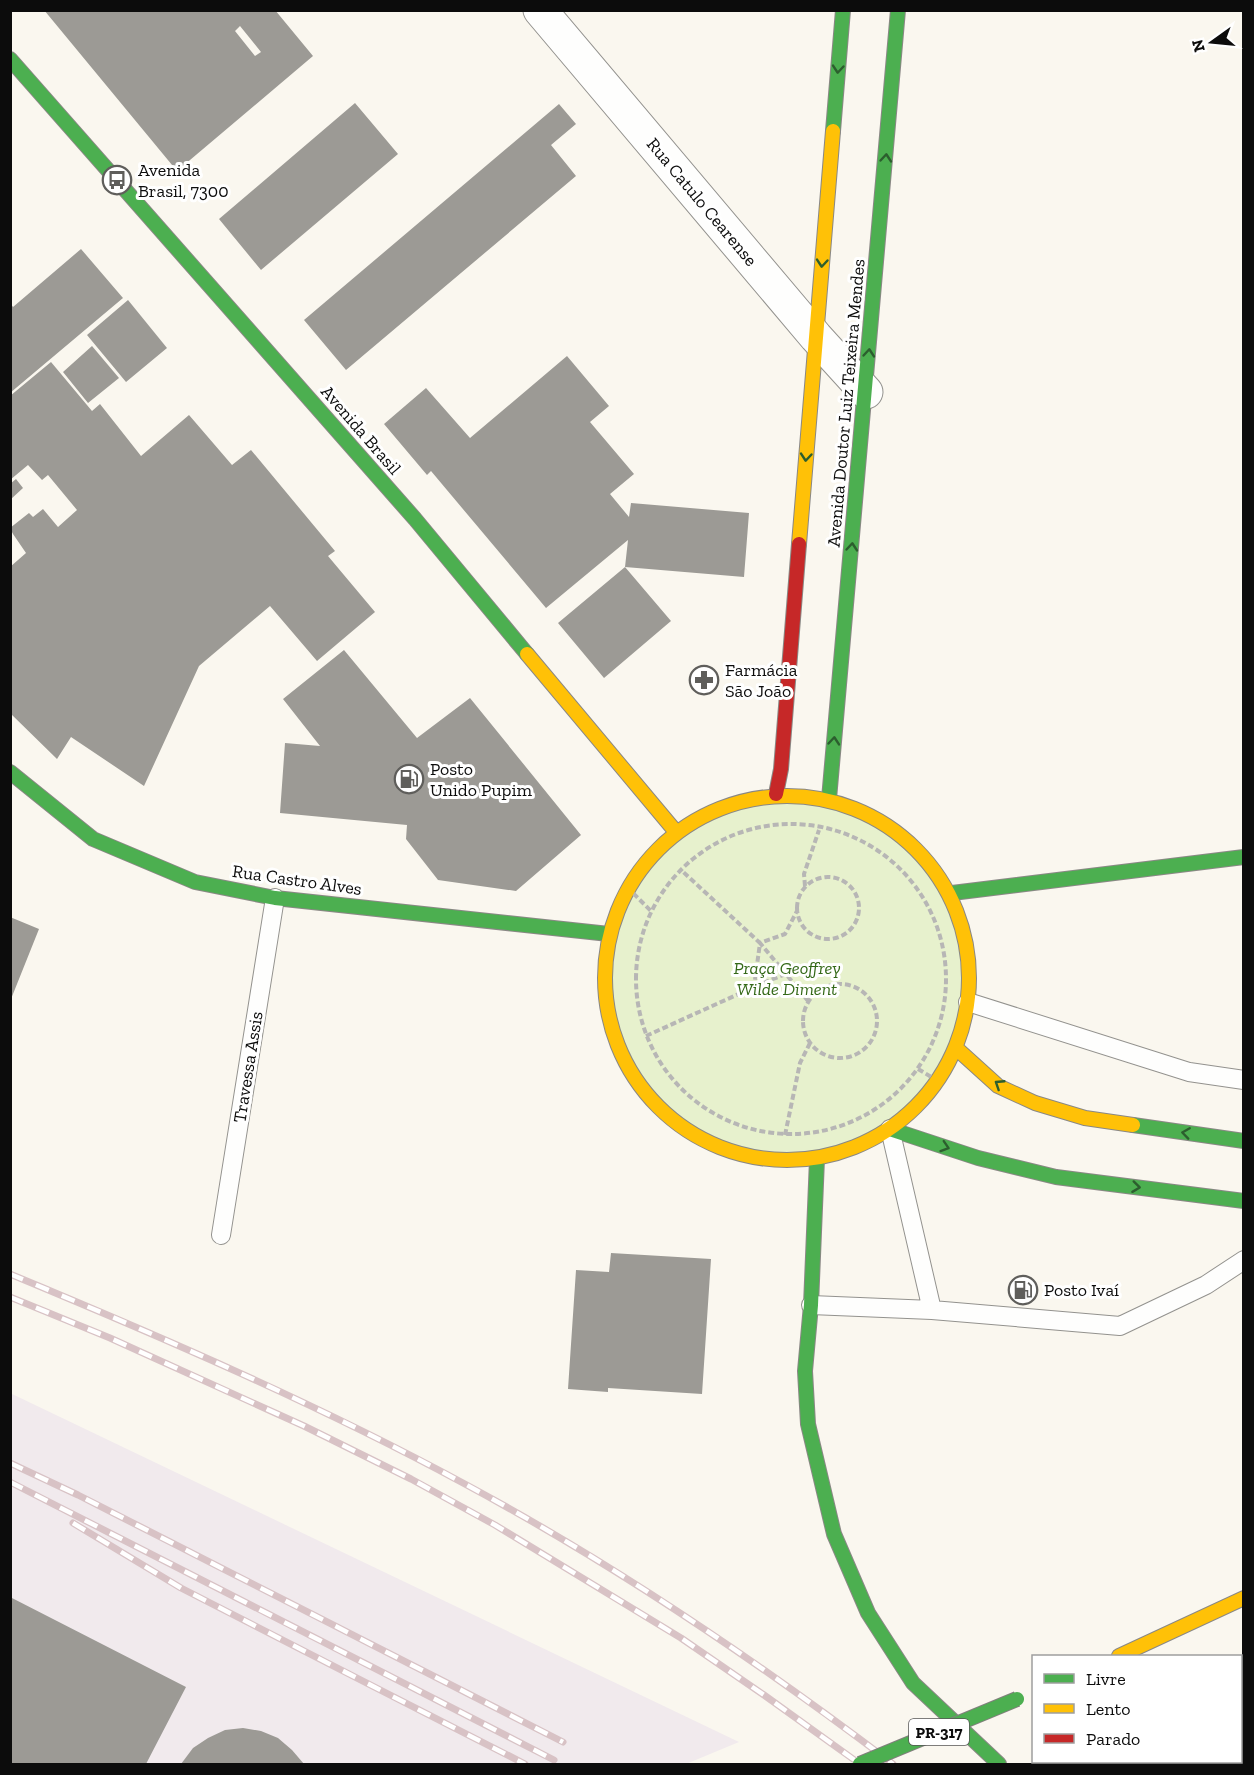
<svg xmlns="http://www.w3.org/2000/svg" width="1254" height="1775" viewBox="0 0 1254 1775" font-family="'Zilla Slab',serif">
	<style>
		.industrial { fill: #f1eaed }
		.green { fill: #e7f1cd }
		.building { fill: #9c9a95; fill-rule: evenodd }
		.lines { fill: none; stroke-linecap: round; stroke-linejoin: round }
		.lane-casing { stroke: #93928e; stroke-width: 20 }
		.street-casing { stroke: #93928e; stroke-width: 35 }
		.fast-casing { stroke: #8a8885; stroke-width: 16 }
		.slow-casing { stroke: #8a8885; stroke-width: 16 }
		.jam-casing { stroke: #8a8885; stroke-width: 16 }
		.path { stroke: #b7b6b5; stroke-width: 4; stroke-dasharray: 6 3; stroke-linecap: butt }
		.lane { stroke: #fefefd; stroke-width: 18 }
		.street { stroke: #fefefd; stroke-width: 33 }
		.fast { stroke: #4caf50; stroke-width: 14 }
		.slow { stroke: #ffc107; stroke-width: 14 }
		.jam { stroke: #c62828; stroke-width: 14 }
		.rail-casing { stroke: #d8c2c5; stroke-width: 7 }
		.rail { stroke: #fff; stroke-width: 4.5; stroke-dasharray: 14; stroke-linecap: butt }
		.fast-bridge-casing { stroke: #807f7c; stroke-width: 16; stroke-linecap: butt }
		.fast-bridge { stroke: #4caf50; stroke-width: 14 }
		.oneway { stroke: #2c5e2e }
		.labels { text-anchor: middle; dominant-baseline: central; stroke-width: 6; stroke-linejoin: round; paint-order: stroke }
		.shield { fill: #fff; stroke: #555; stroke-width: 1.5 }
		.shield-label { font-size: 16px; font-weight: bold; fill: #0c0c0c }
		.poi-label { font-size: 18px; fill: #0c0c0c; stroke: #fff; text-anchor: start }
		.street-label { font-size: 18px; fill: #0c0c0c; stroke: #fff }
		.park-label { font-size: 18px; font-style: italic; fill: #336817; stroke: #fff }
	</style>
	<rect width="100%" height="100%" fill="#faf7ef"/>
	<path class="industrial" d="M10 1393 739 1742 686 1764H11Z"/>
	<path class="green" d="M605 978a182 182 0 1 1 364 0a182 182 0 1 1-364 0Z"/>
	<path class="building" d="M44 10H275L313 56 177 171ZM240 26 261 52 255 56 235 31Z
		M355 103 398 154 261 270 219 219Z
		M559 104 576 124 551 145 576 176 346 370 304 320Z
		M81 249 123 298 10 393V303L13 307Z
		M128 300 167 348 126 382 87 335Z
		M92 346 119 378 88 403 63 372Z
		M567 356 609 406 590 422 634 474 610 494 629 517 631 503 749 513 744 577 625 567 671 621 604 678 558 623 625 567 628 540 546 608 431 471 427 475 384 424 426 388 470 438Z
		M51 362 92 411 100 404 141 456 189 415 232 465 251 450 335 551 328 556 375 612 317 661 270 606 199 666 144 786 71 737 57 759 10 713V567L26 553 13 534 10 528 29 513 33 517 43 509 58 527 77 510 48 475 42 480 28 465 10 480V396Z
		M16 479 23 488 10 500V484Z
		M344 650 417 738 470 698 581 835 516 891 438 880 406 839 407 825 280 813 285 743 320 746 283 699Z
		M10 917 39 929 11 999H10Z
		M611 1253 711 1259 702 1394 608 1388V1392L568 1389 576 1270 609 1272Z
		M10 1597 186 1687 146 1764H10Z
		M243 1728 261 1731 278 1738 292 1750 304 1764H181L193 1748 208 1738 225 1730Z"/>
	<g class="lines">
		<g class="lane-casing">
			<path id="lane" d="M968 1002 1189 1072 1244 1080
				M890 1129 932 1310
				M221 1235 275 898
				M811 1305 932 1310 1120 1326 1206 1285 1244 1260"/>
		</g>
		<g class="street-casing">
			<path id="street" d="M540 10 816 337 866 392"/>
		</g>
		<g class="fast-casing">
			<path id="fast" d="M10 59 415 519 527 654
				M833 131 843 10
				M10 772 93 839 195 882 275 898 609 934
				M829 799 898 10
				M952 893 1244 857
				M1133 1125 1244 1141
				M890 1129 978 1158 1056 1177 1244 1201
				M817 1159 811 1305 805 1371 808 1424 834 1534 868 1613 913 1683 999 1764
				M1240 1692 1244 1691
				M1048 1764 1055 1762"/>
		</g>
		<g class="slow-casing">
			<path id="slow" d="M799 544 833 131
				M527 654 676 832
				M605 978a182 182 0 1 1 364 0a182 182 0 1 1-364 0Z
				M956 1048 998 1086 1035 1103 1085 1118 1133 1125
				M1119 1656 1244 1598"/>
		</g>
		<g class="jam-casing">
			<path id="jam" d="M776 794 781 769 799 544"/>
		</g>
		<path class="path" d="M636 979a155 155 0 1 1 310 0a155 155 0 1 1-310 0Z
			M797 908a31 31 0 1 1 62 0a31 31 0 1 1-62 0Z
			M805 886 804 874 819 830
			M627 887 651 911
			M786 974 760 943 785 934 797 911
			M803 1021a37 37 0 1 1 74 0a37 37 0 1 1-74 0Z
			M755 986 786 974 808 1001
			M646 1036 754 987 760 943 680 869
			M918 1069 938 1081
			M785 1135 800 1063 810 1043"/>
		<use href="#lane" class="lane"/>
		<use href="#street" class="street"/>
		<use href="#fast" class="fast"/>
		<use href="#slow" class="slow"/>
		<use href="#jam" class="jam"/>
		<g class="rail-casing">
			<path id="rail" d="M10 1274C164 1338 317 1404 463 1483 614 1564 757 1661 893 1764
				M10 1297 110 1338 304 1426 411 1479 495 1525 681 1638 764 1695 860 1764
				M10 1463 78 1495 563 1742
				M10 1482 554 1760
				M73 1523 181 1588 525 1764"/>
		</g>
		<use href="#rail" class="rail"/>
		<g class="fast-bridge-casing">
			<path id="fast-bridge" d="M860 1764 1017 1699"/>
		</g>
		<use href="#fast-bridge" class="fast-bridge"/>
	</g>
	<defs><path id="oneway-chevron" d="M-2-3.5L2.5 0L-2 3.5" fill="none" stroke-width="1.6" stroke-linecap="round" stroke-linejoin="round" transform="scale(1.5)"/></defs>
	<g class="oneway">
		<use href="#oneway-chevron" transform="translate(838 69) rotate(95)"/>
		<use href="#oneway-chevron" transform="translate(886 158) rotate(-85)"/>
		<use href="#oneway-chevron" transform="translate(822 263) rotate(95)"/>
		<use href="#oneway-chevron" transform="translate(869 353) rotate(-85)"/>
		<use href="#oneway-chevron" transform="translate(806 457) rotate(95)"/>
		<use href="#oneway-chevron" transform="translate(852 547) rotate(-85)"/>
		<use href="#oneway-chevron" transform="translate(834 741) rotate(-85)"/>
		<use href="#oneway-chevron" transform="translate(999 1084) rotate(-147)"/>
		<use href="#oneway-chevron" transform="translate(1186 1133) rotate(-172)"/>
		<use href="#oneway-chevron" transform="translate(945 1147) rotate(18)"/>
		<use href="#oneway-chevron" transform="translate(1136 1187) rotate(7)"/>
	</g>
	<defs>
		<g id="bus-ring" transform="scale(1.5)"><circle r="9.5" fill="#fff" stroke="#5f5e5b" stroke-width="1.5"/><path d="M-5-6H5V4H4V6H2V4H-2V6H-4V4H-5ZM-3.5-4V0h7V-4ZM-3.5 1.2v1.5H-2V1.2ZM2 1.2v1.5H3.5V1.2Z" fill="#5f5e5b"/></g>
		<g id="pharmacy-ring" transform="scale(1.5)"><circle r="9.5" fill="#fff" stroke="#5f5e5b" stroke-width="1.5"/><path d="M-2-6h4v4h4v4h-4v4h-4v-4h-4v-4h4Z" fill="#5f5e5b"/></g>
		<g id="fuel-ring" transform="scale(1.5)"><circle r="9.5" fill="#fff" stroke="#5f5e5b" stroke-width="1.5"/><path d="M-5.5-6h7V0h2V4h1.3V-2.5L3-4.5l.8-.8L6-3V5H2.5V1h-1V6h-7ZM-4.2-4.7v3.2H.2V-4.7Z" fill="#5f5e5b"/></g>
	</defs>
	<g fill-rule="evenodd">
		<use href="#bus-ring" x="117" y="180"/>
		<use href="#pharmacy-ring" x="704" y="680"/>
		<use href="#fuel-ring" x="409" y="779"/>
		<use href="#fuel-ring" x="1023" y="1290"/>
	</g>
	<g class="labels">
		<rect class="shield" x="909" y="1719" width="60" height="26" rx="4.5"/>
		<g class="shield-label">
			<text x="939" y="1732">PR-317</text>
		</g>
		<g class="poi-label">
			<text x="138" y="170">Avenida<tspan x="138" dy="21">Brasil, 7300</tspan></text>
			<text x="725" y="670">Farmácia<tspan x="725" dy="21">São João</tspan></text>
			<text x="430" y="769">Posto<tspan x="430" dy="21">Unido Pupim</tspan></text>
			<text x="1044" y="1290">Posto Ivaí</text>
		</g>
		<g class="street-label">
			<text transform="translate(702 202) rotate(50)">Rua Catulo Cearense</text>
			<text transform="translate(846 403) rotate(-85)">Avenida Doutor Luiz Teixeira Mendes</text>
			<text transform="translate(361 430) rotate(49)">Avenida Brasil</text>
			<text transform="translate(297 880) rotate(8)">Rua Castro Alves</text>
			<text transform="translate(248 1067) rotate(-81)">Travessa Assis</text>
		</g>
		<g class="park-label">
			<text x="787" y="968">Praça Geoffrey<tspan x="787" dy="21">Wilde Diment</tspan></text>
		</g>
	</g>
	<rect width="1254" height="1775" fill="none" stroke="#0c0c0c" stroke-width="24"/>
	<rect x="1032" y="1655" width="210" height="108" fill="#ffffff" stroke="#9e9e9e" stroke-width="1.5"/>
	<rect x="1044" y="1674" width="30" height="9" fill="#4caf50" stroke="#9e9e9e" stroke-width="1.5"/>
	<text x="1086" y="1685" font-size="18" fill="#0c0c0c">Livre</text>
	<rect x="1044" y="1704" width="30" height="9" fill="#ffc107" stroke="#9e9e9e" stroke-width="1.5"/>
	<text x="1086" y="1715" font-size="18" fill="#0c0c0c">Lento</text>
	<rect x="1044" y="1734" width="30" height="9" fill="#c62828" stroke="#9e9e9e" stroke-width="1.5"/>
	<text x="1086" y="1745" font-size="18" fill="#0c0c0c">Parado</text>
	<g transform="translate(1212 42) rotate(255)" stroke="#ffffff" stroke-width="4.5" paint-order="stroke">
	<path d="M0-4.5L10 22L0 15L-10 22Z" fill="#0c0c0c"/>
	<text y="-9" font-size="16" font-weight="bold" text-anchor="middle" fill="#0c0c0c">N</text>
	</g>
</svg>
